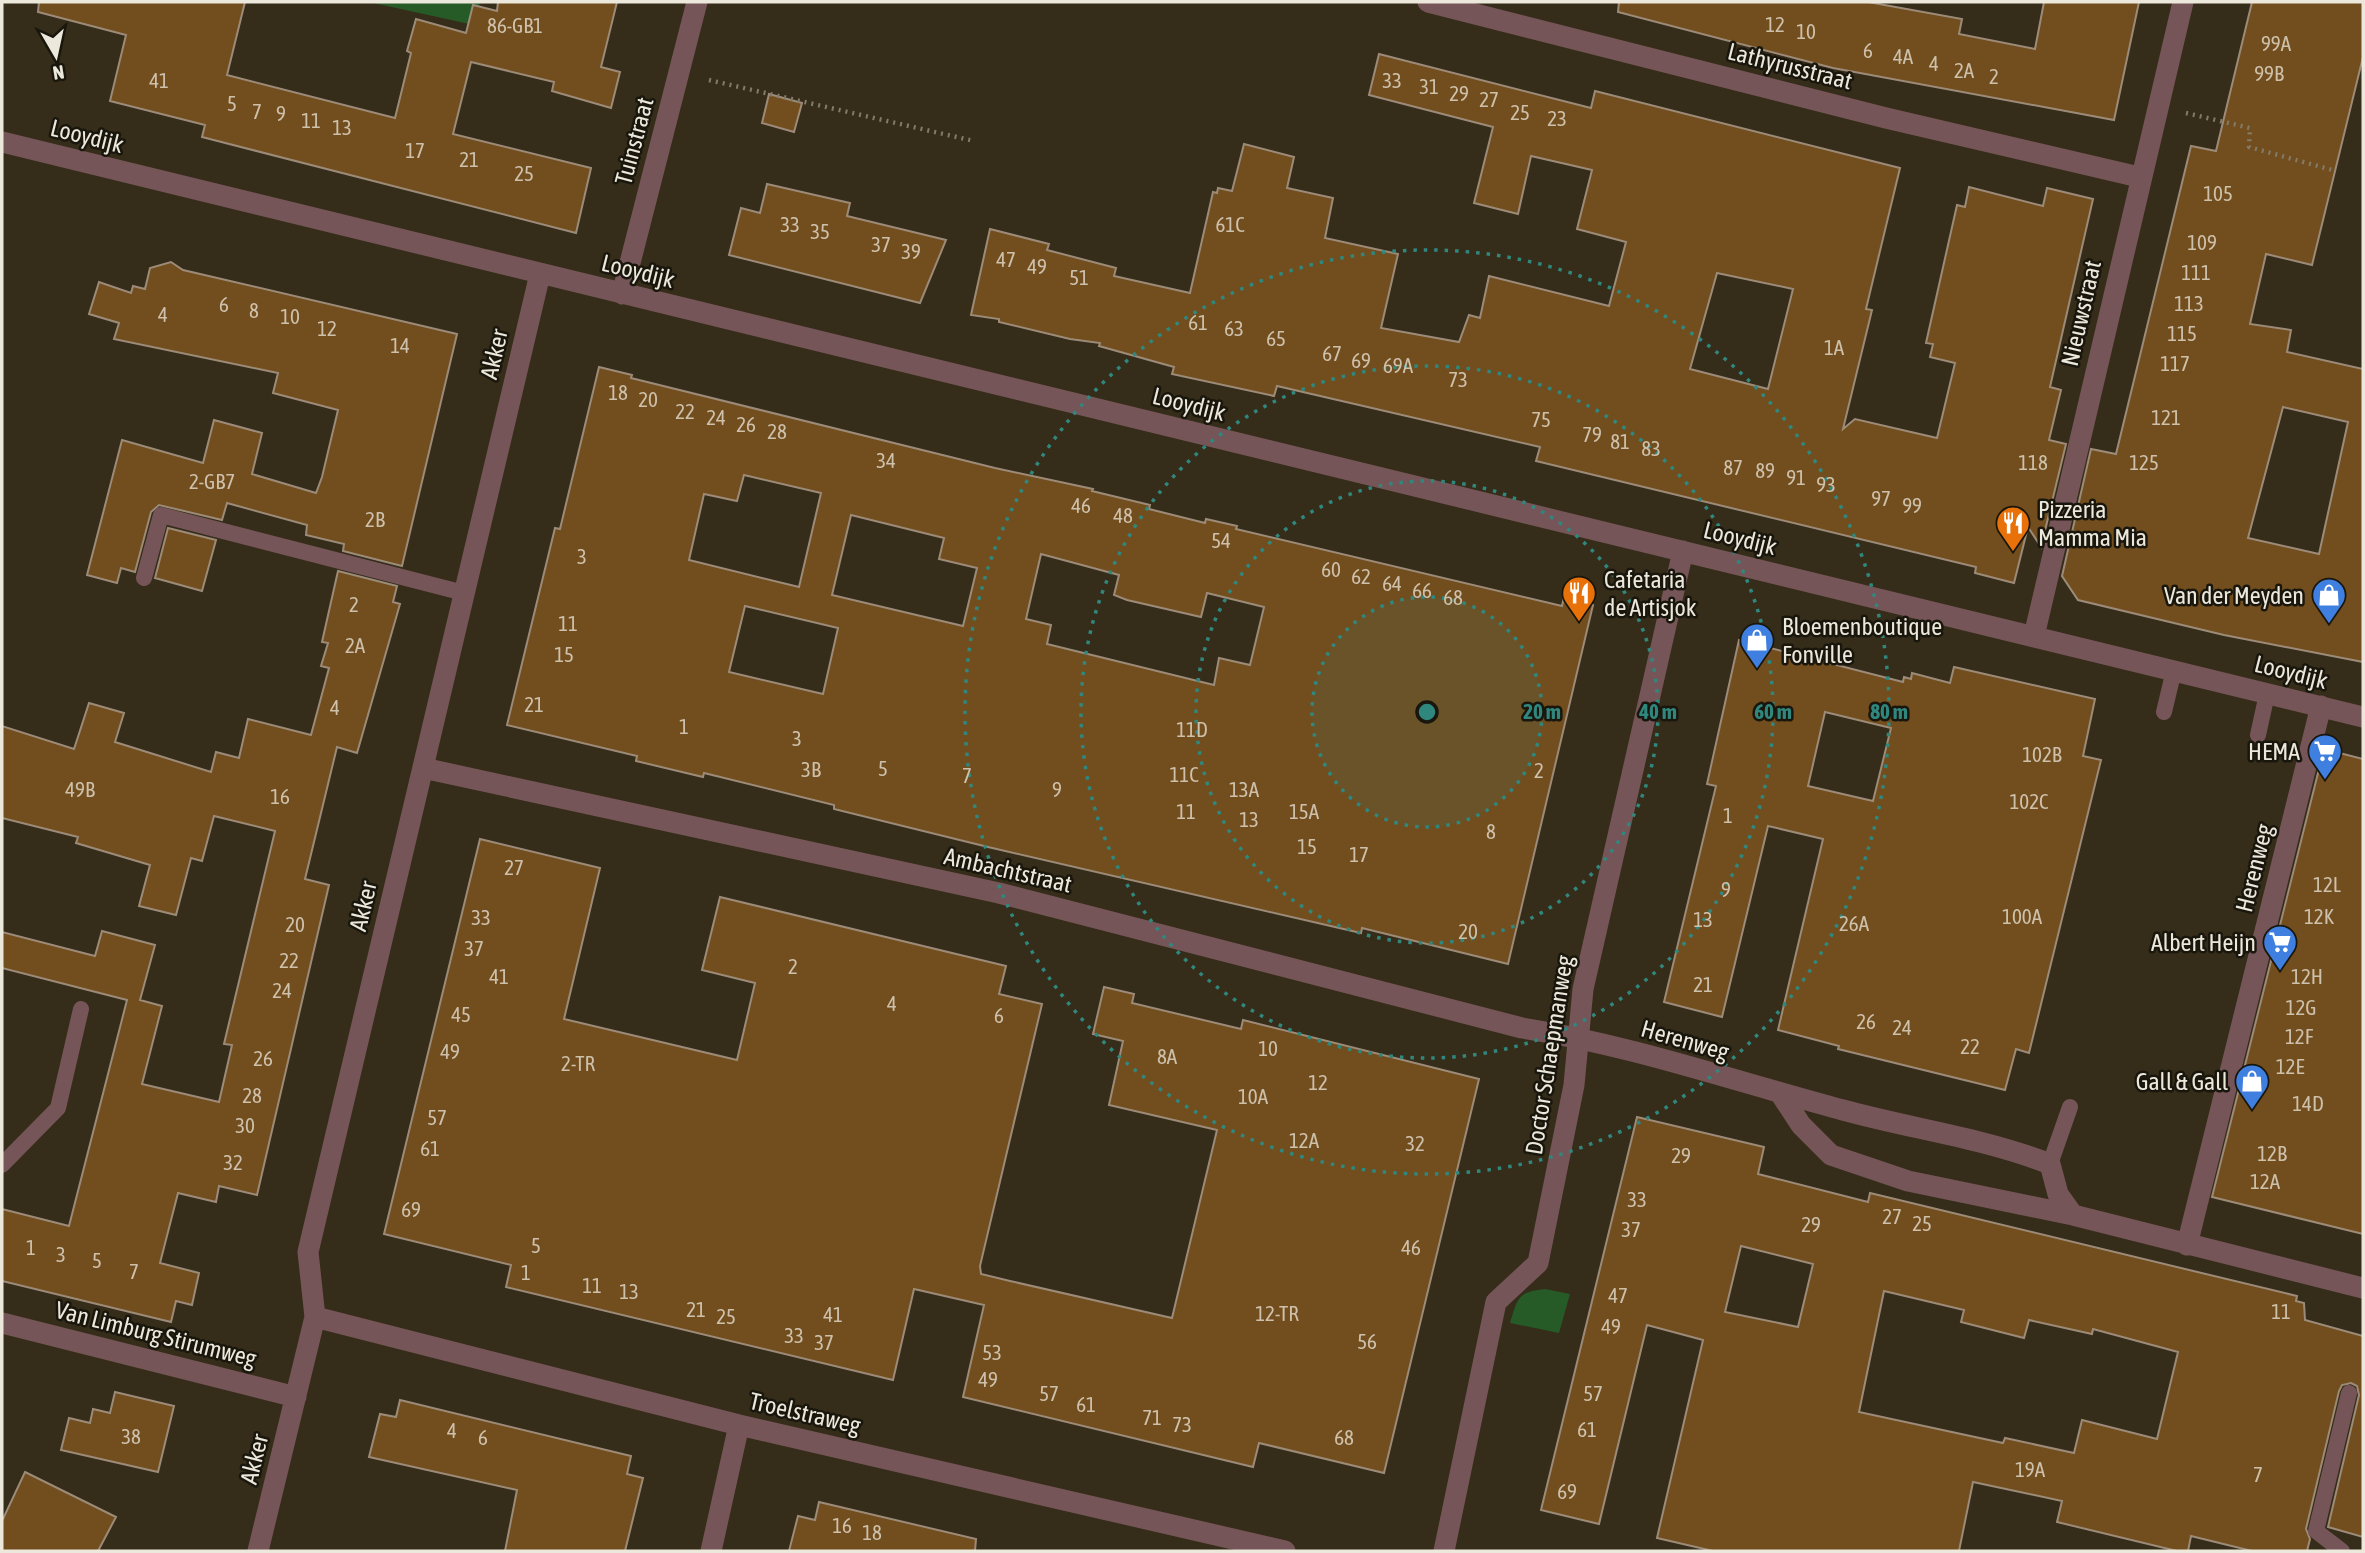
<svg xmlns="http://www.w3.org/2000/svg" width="2365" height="1553" viewBox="0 0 2365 1553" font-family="'Asap Condensed',sans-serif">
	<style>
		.green { fill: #265b28 }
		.building { fill: #724d1d; stroke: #9c8b78; stroke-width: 2; fill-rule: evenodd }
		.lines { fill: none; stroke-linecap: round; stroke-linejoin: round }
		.path { stroke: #827b6a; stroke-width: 4.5; stroke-dasharray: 2 5; stroke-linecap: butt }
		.lane { stroke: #765558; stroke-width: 16 }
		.street { stroke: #765558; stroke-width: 21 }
		.ring { fill: none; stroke: #30877e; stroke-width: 3.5; stroke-dasharray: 3.5 7 }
		.labels { text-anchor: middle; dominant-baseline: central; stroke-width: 5; stroke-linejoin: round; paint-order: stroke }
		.number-label { font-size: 21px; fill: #cec1ac }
		.street-label { font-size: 24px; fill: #ede8dc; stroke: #19160d }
		.poi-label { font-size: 24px; fill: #ede8dc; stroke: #19160d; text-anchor: end }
		.centre { fill: #30877e; stroke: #19160d; stroke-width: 3.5 }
		.ring-label { font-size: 21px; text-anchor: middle; font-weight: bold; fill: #30877e; stroke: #19160d; stroke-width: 5; stroke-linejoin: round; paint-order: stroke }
	</style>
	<rect width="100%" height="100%" fill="#352d19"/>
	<path class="green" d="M369 2H480L474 25Z
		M1545 1289 1570 1294 1559 1333 1510 1323C1518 1297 1518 1292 1545 1289Z"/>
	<path class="building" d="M39 2H245L227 75 395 118 411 53 407 51 416 19 466 33 473 5 497 11 498 2H617L601 67 620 72 611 108 552 91 554 82 471 62 453 134 591 168 576 233 202 137 205 125 110 101 126 35 38 12Z
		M1619 2H1868L1962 19 1959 34 2035 49 2044 2H2139L2114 120 1833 68 1618 12Z
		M2252 2H2363V57L2312 265 2266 254 2250 324 2291 330 2287 352 2363 369V662L2224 635 2078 600 2062 576 2091 449 2116 454 2191 146 2216 151ZM2283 407 2348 422 2319 554 2248 538Z
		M1379 54 1591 108 1595 91 1900 168 1866 309 1872 310 1843 429 1855 419 1937 438 1955 363 1930 357 1933 344 1926 343 1957 205 1965 207 1969 187 2043 206 2047 188 2093 199 2050 387 2061 390 2049 440 2066 444 2041 547 2028 527 2014 583 1975 573 1976 567 1536 461 1540 447 1277 386 1274 396 1172 374 1174 367 1099 346 1100 343 1070 339 999 322V319L971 315 990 229 1049 244 1047 250 1116 268 1114 276 1190 293 1213 192 1217 193 1218 188 1232 191 1244 144 1294 157 1287 188 1333 198 1325 238 1398 254 1381 328 1459 342 1469 315 1480 318 1489 276 1609 306 1626 242 1577 229 1592 170 1531 156 1518 214 1474 203 1493 127 1369 95ZM1717 273 1793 289 1768 389 1690 369Z
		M769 94 802 103 794 132 762 123Z
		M767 184 850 203 847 216 946 240 920 303 729 255 741 208 760 213Z
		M171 262 183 270 457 334 402 566 343 551 344 544 306 535 307 525 227 503 222 520 159 505 151 512 135 572 121 568 117 583 87 575 122 440 203 463 214 420 262 433 252 474 316 493 322 477 338 410 273 393 278 373 114 339 119 323 89 314 99 282 131 293 133 286 145 289 150 268Z
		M599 367 632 375 631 378 995 468 1093 489 1092 491 1150 505 1149 509 1205 523 1206 519 1237 526 1236 529 1562 606 1564 597 1593 605 1508 964 1362 928 1361 933 988 847 834 809V805L704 773 703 777 636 761 637 756 507 725 555 528 560 529ZM744 475 821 493 799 587 689 560 704 494 737 501ZM851 515 944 538 939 559 977 568 963 626 832 595ZM1041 554 1119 575 1114 595 1127 600 1201 617 1207 593 1264 607 1250 665 1219 658 1214 685 1047 644 1051 625 1026 619ZM745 606 838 628 823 694 729 672Z
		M168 528 216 540 202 591 155 578Z
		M338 571 397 586 393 602 400 604 357 753 337 747 305 879 329 885 257 1195 219 1186 216 1202 178 1193 160 1263 199 1273 192 1305 176 1301 171 1322 2 1281V1209L69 1226 127 1000 2 968V932L95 956 102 931 155 945 140 1000 162 1006 142 1084 219 1102 232 1045 224 1044 275 831 214 816 202 861 191 858 176 915 139 906 150 865 76 843 78 837 2 818V726L74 749 89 703 124 713 115 742 211 772 216 752 239 758 248 719 311 735 329 668 321 666 328 643 322 642Z
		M1739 640 1903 682 1904 677 1911 679 1912 673 1950 683 1954 667 2095 699 2083 756 2101 760 2029 1053 2016 1049 2005 1090 1838 1049 1839 1046 1778 1030 1823 839 1768 826 1722 1017 1664 1002 1716 786 1707 784ZM1825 712 1891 728 1873 801 1808 786Z
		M2324 749 2363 759V1234L2212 1197Z
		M480 839 600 868 564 1019 737 1060 755 983 702 970 720 897 1006 966 999 994 1042 1004 980 1266 981 1274 1010 1281 1172 1318 1217 1130 1109 1105 1123 1041 1093 1034 1104 987 1134 994 1132 1003 1241 1029 1243 1020 1479 1079 1384 1473 1259 1443 1253 1467 963 1397 984 1305 914 1289 893 1380 506 1287 511 1265 384 1234Z
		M1637 1117 1764 1147 1758 1174 1868 1202 1870 1193 2297 1296 2296 1301 2304 1303 2305 1320 2363 1336V1537L2328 1527 2359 1395 2357 1386 2351 1383 2342 1385 2339 1391 2306 1529 2310 1539 2307 1551H2252L2191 1536 2188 1551H2177L2057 1522 2062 1501 1973 1482 1959 1551H1713L1657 1538 1703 1340 1647 1325 1599 1524 1541 1510ZM1741 1246 1813 1264 1798 1327 1725 1312ZM1884 1291 1964 1310 1961 1322 2024 1338 2029 1320 2092 1334 2093 1329 2178 1352 2157 1439 2082 1420 2074 1453 2005 1438 2003 1443 1859 1412Z
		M115 1392 174 1406 158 1472 61 1450 69 1418 90 1423 93 1409 110 1413Z
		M400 1400 631 1456 627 1474 643 1478 625 1551H505L517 1490 369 1457 380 1414 396 1417Z
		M25 1472 116 1517 98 1551H2V1521Z
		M819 1502 976 1539 975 1551H789L798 1516 815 1520Z"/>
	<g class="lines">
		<path class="path" d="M709 80 974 141
			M2186 113 2250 128 2249 147 2336 171"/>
		<path class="lane" d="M144 578 161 515 464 593
			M2164 712 2174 670
			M2258 735 2267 694
			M2050 1164 2070 1107
			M2 1165 58 1108 81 1009
			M2342 1551 2316 1531 2349 1393"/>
		<path class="street" d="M1428 2 1886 118 2139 177
			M2 142 2363 717
			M622 294 697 2
			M2034 636 2183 2
			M423 768 999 893 1522 1028C1631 1045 1737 1082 1843 1110 1912 1129 1984 1138 2050 1164L2058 1194 2073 1215
			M1780 1093 1801 1125 1831 1155 1908 1181 2073 1215 2363 1288
			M2187 1245 2321 706
			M315 1317 739 1425 1285 1551
			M2 1323 296 1397
			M258 1551 315 1317 308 1252 540 274
			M711 1551 739 1425
			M1444 1551 1496 1302 1538 1263 1574 1085 1583 989 1683 551"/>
	</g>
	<circle cx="1427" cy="712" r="115" fill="#30877e" fill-opacity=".12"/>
	<g class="ring">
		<circle cx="1427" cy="712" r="115"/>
		<circle cx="1427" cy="712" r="231"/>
		<circle cx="1427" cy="712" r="346"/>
		<circle cx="1427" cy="712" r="462"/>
	</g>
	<defs>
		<g id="restaurant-pin" transform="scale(1.75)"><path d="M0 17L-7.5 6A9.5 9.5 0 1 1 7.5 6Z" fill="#e8710a" stroke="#19160d"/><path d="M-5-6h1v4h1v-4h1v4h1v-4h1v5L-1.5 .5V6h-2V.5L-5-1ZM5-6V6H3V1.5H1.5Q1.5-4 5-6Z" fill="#fff"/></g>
		<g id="shop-pin" transform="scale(1.75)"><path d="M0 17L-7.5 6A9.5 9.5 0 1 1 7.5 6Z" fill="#3f7fe0" stroke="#19160d"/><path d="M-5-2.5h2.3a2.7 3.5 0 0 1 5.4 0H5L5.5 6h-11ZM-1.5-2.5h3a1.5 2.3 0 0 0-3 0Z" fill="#fff"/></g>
		<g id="supermarket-pin" transform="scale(1.75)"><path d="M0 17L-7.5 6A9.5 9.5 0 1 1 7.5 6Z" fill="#3f7fe0" stroke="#19160d"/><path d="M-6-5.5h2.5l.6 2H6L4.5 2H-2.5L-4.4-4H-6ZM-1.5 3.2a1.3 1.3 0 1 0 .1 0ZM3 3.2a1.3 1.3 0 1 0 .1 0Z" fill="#fff"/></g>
	</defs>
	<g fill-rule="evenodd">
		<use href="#restaurant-pin" x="2013" y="523"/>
		<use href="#restaurant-pin" x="1579" y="593"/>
		<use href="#shop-pin" x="2329" y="595"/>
		<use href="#shop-pin" x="1757" y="640"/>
		<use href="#supermarket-pin" x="2325" y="751"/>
		<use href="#supermarket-pin" x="2280" y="942"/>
		<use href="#shop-pin" x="2252" y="1081"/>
	</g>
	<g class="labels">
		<g class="number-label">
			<text x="1775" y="24">12</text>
			<text x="515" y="25">86-GB1</text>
			<text x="1806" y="31">10</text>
			<text x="2276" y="43">99A</text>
			<text x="1868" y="50">6</text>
			<text x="1903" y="56">4A</text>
			<text x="1934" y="63">4</text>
			<text x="1964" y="70">2A</text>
			<text x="2269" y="73">99B</text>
			<text x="1994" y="76">2</text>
			<text x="159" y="80">41</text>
			<text x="1392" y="80">33</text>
			<text x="1429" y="86">31</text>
			<text x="1459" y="93">29</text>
			<text x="1489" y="99">27</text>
			<text x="232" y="103">5</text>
			<text x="257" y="111">7</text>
			<text x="1520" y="112">25</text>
			<text x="281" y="113">9</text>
			<text x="1557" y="118">23</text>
			<text x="311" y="120">11</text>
			<text x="342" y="127">13</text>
			<text x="415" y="150">17</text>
			<text x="469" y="159">21</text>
			<text x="524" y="173">25</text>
			<text x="2218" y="193">105</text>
			<text x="790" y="224">33</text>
			<text x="1230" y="224">61C</text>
			<text x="820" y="231">35</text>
			<text x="2202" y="242">109</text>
			<text x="881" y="244">37</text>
			<text x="911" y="251">39</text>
			<text x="1006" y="259">47</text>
			<text x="1037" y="266">49</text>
			<text x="2196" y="272">111</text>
			<text x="1079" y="277">51</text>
			<text x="2189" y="303">113</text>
			<text x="224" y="304">6</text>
			<text x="254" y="310">8</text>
			<text x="163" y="314">4</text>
			<text x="290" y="316">10</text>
			<text x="1198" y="322">61</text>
			<text x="327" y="328">12</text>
			<text x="1234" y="328">63</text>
			<text x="2182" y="333">115</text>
			<text x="1276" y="338">65</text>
			<text x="400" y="345">14</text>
			<text x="1834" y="347">1A</text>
			<text x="1332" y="353">67</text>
			<text x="1361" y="360">69</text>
			<text x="2175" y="363">117</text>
			<text x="1398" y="365">69A</text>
			<text x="1458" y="379">73</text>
			<text x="618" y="392">18</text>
			<text x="648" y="399">20</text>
			<text x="685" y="411">22</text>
			<text x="716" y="417">24</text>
			<text x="2166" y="417">121</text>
			<text x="1541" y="419">75</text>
			<text x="746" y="424">26</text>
			<text x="777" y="431">28</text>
			<text x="1592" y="434">79</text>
			<text x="1620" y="441">81</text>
			<text x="1651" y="448">83</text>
			<text x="886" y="460">34</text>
			<text x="2033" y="462">118</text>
			<text x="2144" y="462">125</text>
			<text x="1733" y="467">87</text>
			<text x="1765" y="470">89</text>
			<text x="1796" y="477">91</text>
			<text x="212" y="481">2-GB7</text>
			<text x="1826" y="484">93</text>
			<text x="1881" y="498">97</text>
			<text x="1081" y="505">46</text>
			<text x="1912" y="505">99</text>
			<text x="1123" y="515">48</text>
			<text x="375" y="519">2B</text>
			<text x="1221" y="540">54</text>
			<text x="582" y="556">3</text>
			<text x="1331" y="569">60</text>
			<text x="1361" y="576">62</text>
			<text x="1392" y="583">64</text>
			<text x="1422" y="590">66</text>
			<text x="1453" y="597">68</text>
			<text x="354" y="604">2</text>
			<text x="568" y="623">11</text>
			<text x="355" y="645">2A</text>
			<text x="564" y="654">15</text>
			<text x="534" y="704">21</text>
			<text x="335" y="707">4</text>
			<text x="684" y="726">1</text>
			<text x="1192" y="729">11D</text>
			<text x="797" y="738">3</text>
			<text x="2042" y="754">102B</text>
			<text x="883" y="768">5</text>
			<text x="811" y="769">3B</text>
			<text x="1539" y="770">2</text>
			<text x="1184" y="774">11C</text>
			<text x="967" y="775">7</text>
			<text x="80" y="789">49B</text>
			<text x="1057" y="789">9</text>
			<text x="1244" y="789">13A</text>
			<text x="280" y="796">16</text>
			<text x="2029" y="801">102C</text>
			<text x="1186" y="811">11</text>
			<text x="1304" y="811">15A</text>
			<text x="1728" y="815">1</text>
			<text x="1249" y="819">13</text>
			<text x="1491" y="831">8</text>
			<text x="1307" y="846">15</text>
			<text x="1359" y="854">17</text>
			<text x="514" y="867">27</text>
			<text x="2327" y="884">12L</text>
			<text x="1726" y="889">9</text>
			<text x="2022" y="916">100A</text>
			<text x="2319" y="916">12K</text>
			<text x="481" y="917">33</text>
			<text x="1703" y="919">13</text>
			<text x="1854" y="923">26A</text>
			<text x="295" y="924">20</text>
			<text x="1468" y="931">20</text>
			<text x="474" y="948">37</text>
			<text x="289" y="960">22</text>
			<text x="793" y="966">2</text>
			<text x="499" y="976">41</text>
			<text x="2307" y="976">12H</text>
			<text x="1703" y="984">21</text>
			<text x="282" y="990">24</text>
			<text x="892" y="1003">4</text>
			<text x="2301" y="1007">12G</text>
			<text x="461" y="1014">45</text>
			<text x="999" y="1015">6</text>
			<text x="1866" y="1021">26</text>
			<text x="1902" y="1027">24</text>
			<text x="2299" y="1036">12F</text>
			<text x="1970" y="1046">22</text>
			<text x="1268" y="1048">10</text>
			<text x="450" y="1051">49</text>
			<text x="1167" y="1056">8A</text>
			<text x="263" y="1058">26</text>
			<text x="578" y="1063">2-TR</text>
			<text x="2290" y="1066">12E</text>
			<text x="1318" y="1082">12</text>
			<text x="252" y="1095">28</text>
			<text x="1253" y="1096">10A</text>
			<text x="2308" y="1103">14D</text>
			<text x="437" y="1117">57</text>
			<text x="245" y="1125">30</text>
			<text x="1304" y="1140">12A</text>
			<text x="1415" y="1143">32</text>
			<text x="430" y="1148">61</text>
			<text x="2272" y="1153">12B</text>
			<text x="1681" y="1155">29</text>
			<text x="233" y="1162">32</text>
			<text x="2265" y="1181">12A</text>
			<text x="1637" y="1199">33</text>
			<text x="411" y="1209">69</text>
			<text x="1892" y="1216">27</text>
			<text x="1922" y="1223">25</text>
			<text x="1811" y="1224">29</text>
			<text x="1631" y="1229">37</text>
			<text x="536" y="1245">5</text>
			<text x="31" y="1247">1</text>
			<text x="1411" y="1247">46</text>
			<text x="61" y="1254">3</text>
			<text x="97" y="1260">5</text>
			<text x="134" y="1271">7</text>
			<text x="526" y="1272">1</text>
			<text x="592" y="1285">11</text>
			<text x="629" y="1291">13</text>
			<text x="1618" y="1295">47</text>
			<text x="696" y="1309">21</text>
			<text x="2281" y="1311">11</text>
			<text x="1277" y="1313">12-TR</text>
			<text x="833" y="1314">41</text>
			<text x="726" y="1316">25</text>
			<text x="1611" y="1326">49</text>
			<text x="794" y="1335">33</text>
			<text x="1367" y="1341">56</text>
			<text x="824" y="1342">37</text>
			<text x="992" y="1352">53</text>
			<text x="988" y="1379">49</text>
			<text x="1049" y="1393">57</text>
			<text x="1593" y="1393">57</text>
			<text x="1086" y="1404">61</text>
			<text x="1152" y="1417">71</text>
			<text x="1182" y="1424">73</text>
			<text x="1587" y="1429">61</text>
			<text x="452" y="1430">4</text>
			<text x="131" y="1436">38</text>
			<text x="483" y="1437">6</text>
			<text x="1344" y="1437">68</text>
			<text x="2030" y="1469">19A</text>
			<text x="2258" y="1474">7</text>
			<text x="1567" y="1491">69</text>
			<text x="842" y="1525">16</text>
			<text x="872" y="1532">18</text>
		</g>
		<g class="street-label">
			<text transform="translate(1790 66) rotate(14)">Lathyrusstraat</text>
			<text transform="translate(87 136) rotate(14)">Looydijk</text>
			<text transform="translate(634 141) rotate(-75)">Tuinstraat</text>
			<text transform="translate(638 271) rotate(14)">Looydijk</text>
			<text transform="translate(2081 313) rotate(-77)">Nieuwstraat</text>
			<text transform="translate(494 354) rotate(-77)">Akker</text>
			<text transform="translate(1189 404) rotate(14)">Looydijk</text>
			<text transform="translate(1740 538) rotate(14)">Looydijk</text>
			<text transform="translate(2291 672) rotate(14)">Looydijk</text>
			<text transform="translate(2254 868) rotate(-76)">Herenweg</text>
			<text transform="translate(1008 870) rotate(13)">Ambachtstraat</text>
			<text transform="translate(363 906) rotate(-77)">Akker</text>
			<text transform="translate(1685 1040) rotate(16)">Herenweg</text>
			<text transform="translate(1549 1055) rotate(-81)">Doctor Schaepmanweg</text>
			<text transform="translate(156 1334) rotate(14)">Van Limburg Stirumweg</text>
			<text transform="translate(805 1413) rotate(13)">Troelstraweg</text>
			<text transform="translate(254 1459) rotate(-76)">Akker</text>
		</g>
		<g class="poi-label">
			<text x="2038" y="509" text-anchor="start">Pizzeria<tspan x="2038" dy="28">Mamma Mia</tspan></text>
			<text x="1604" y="579" text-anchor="start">Cafetaria<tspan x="1604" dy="28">de Artisjok</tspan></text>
			<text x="2304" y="595">Van der Meyden</text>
			<text x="1782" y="626" text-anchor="start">Bloemenboutique<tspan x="1782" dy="28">Fonville</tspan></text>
			<text x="2300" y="751">HEMA</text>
			<text x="2256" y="942">Albert Heijn</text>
			<text x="2228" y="1081">Gall &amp; Gall</text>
		</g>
	</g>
	<circle cx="1427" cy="712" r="10" class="centre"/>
	<g class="ring-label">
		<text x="1542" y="719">20 m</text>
		<text x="1658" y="719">40 m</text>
		<text x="1773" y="719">60 m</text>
		<text x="1889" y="719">80 m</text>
	</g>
	<rect width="2365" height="1553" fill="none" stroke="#ede8dc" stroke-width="7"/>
	<g transform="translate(56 56) rotate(171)" stroke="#19160d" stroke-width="5" paint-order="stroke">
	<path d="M0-5L12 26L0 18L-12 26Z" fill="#ede8dc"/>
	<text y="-10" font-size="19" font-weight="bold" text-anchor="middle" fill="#ede8dc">N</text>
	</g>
</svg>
